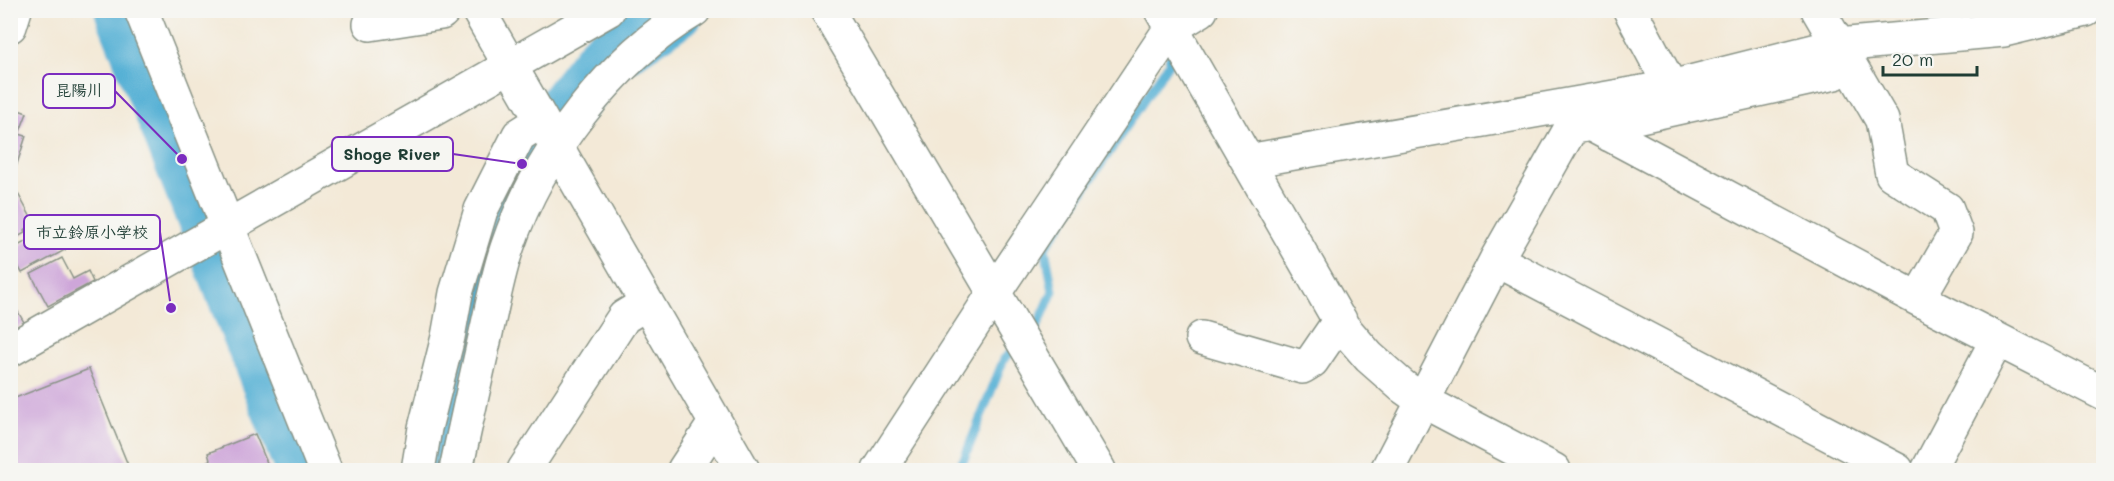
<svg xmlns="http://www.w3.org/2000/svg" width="2114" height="481" viewBox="0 0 2114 481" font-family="Mali,'Klee One',sans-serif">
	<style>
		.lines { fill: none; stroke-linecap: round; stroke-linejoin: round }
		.stream { stroke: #57b1d5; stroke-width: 9 }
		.river { stroke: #57b1d5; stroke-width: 57 }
		.building { fill: #cea6d9 }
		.minor-casing { stroke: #899386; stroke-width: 36 }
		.minor { stroke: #fff; stroke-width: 33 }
		.leader { fill: none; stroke: #7b2cbf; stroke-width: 2 }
		.callout-dot { fill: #7b2cbf; stroke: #f6f6f2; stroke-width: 2 }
		.callout { fill: #f6f6f2; stroke: #7b2cbf; stroke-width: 2 }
		.callout-label { font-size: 16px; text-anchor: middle; font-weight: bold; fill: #1f3d34 }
	</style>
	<rect width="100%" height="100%" fill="#f6f6f2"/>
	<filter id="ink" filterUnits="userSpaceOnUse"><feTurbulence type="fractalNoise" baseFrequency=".0167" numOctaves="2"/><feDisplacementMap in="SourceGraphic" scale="12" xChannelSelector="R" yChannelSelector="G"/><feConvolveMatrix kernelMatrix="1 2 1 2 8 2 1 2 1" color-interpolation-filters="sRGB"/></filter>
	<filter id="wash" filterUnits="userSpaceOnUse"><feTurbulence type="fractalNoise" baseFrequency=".008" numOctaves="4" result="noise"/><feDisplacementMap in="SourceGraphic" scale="24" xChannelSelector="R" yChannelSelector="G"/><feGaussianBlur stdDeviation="1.35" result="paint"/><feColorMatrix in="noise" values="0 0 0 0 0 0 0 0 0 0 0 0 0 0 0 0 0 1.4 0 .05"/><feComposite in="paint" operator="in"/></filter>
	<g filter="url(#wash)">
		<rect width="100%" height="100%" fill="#f3e9d7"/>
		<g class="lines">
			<path class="stream" d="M957 470 964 459 1004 359 1036 330 1053 291 1045 248 1169 63 1171 50"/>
			<path class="river" d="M123 10 304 470
				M439 470 481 278 522 164 604 58 676 10"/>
		</g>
		<g id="blocks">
			<path class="building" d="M10 107 27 113 19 134 26 136 16 167 10 165Z
				M10 179 35 225 24 230 25 233 10 241Z
				M53 227 65 250 22 273 10 250Z
				M62 258 73 279 88 271 93 282 48 306 31 274Z
				M10 298 25 324 10 331Z
				M89 369 130 470H10V400Z
				M255 434 270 470H202L199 465 210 460 208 453Z"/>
		</g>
	</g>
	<g filter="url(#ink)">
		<use href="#blocks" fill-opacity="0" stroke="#899386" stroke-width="1.5"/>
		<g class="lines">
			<g class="minor-casing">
				<path id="minor" d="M141 10 325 470
					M478 10 743 470
					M827 10 1099 470
					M1161 10 1343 327 1369 357 1402 386 1423 401 1554 470
					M1630 10 1671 87
					M1818 10 1882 120 1892 174 1947 209 1956 233 1918 299
					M370 24 441 13 444 10
					M10 26 15 10
					M1610 135 1618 121 1835 73 1848 62
					M1248 161 1671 87 1838 45 2004 30 2086 10
					M1496 260 1897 470
					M1202 338 1302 367 1312 361 1340 320
					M10 350 608 10
					M418 470 425 428 448 337 456 293 481 210 519 135 541 121
					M456 470C466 422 477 373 488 324 494 298 499 270 508 245 539 154 611 59 694 10
					M524 470 624 317 647 303
					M684 470 715 423
					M879 470 994 293 1171 28 1201 10
					M1387 470 1496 260 1571 128 1590 124 1918 299 2104 394
					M1928 470 1997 340"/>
			</g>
			<use href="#minor" class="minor"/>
		</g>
	</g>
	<path class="leader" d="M182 159L115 91M522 164L453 154M171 308L160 232"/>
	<g class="callout-dot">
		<circle cx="182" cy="159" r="6"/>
		<circle cx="522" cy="164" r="6"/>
		<circle cx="171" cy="308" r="6"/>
	</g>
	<g class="callout">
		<rect x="43" y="74" width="72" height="34" rx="6"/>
		<rect x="332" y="137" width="121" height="34" rx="6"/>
		<rect x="24" y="215" width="136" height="34" rx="6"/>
	</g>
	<g class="callout-label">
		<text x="79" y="96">昆陽川</text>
		<text x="392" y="160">Shoge River</text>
		<text x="92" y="238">市立鈴原小学校</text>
	</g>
	<rect width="2114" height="481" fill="none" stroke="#f6f6f2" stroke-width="36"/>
	<path d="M1883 66v9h94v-9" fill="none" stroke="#1f3d34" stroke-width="3"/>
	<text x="1892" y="66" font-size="18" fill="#1f3d34" stroke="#f6f6f2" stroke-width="4.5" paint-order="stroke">20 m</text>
</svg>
